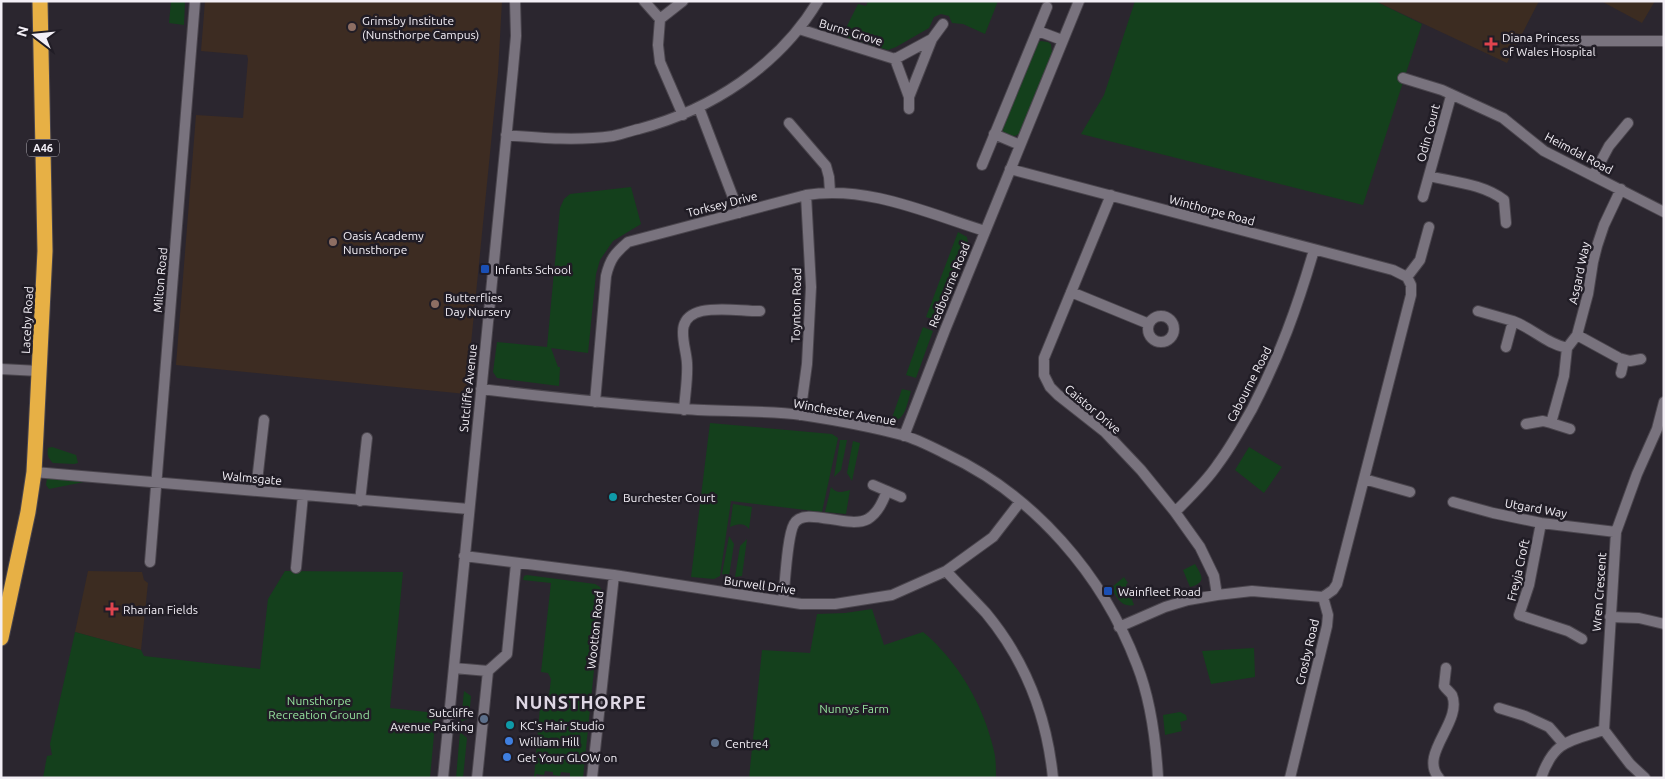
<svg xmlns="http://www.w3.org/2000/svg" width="1665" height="779" viewBox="0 0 1665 779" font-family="Ubuntu,sans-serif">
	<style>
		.education { fill: #3d2c22 }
		.medical { fill: #3c2c21 }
		.green { fill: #14401c }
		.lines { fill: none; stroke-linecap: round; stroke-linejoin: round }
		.minor-casing { stroke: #4a454d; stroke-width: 12 }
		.highway-casing { stroke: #4a454d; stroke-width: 17 }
		.minor { stroke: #79737e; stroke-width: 10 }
		.highway { stroke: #e7b045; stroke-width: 15 }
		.education-dot { fill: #8d6e63; stroke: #211d26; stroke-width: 2 }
		.health-dot { fill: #e0444e; stroke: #211d26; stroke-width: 2 }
		.transit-dot { fill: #1a4fb4; stroke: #211d26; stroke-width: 2 }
		.culture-dot { fill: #0f9aa8; stroke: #211d26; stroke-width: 2 }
		.service-dot { fill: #5c6f8a; stroke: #211d26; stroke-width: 2 }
		.shop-dot { fill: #3f7fe0; stroke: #211d26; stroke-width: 2 }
		.labels { text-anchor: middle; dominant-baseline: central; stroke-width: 5; stroke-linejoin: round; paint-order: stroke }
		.shield { fill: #211d26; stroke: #b4b0b8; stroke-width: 1 }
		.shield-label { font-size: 11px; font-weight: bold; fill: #f3eff6 }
		.poi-label { font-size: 12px; fill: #f3eff6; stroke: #211d26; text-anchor: start }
		.street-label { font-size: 12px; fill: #f3eff6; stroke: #211d26 }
		.park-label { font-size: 12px; fill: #95e29d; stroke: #211d26 }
		.district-label { font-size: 18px; font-weight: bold; letter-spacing: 1px; fill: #ded7e4; stroke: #211d26 }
	</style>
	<rect width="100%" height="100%" fill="#2b262f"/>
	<path class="education" d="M205 1H502L498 73 466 394 176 365 196 115 243 118 248 59 247 55 201 51Z"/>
	<path class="medical" d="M1375 1H1539L1507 63Z
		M1601 1H1655L1642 23Z
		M88 571 142 572 144 580 148 583 141 650 75 632Z"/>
	<path class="green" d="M171 1H185L184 25 169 23Z
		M868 1H998L985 34 963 24 952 23 949 16 941 14 934 17 929 28 896 47 888 50 842 36 858 4 866 6Z
		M1135 1H1375L1422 24 1363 205 1081 134 1104 95Z
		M1041 41 1048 42 1051 44 1052 53 1019 134 1012 137 1003 132 1002 129 1036 43Z
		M631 187 641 224 613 241 600 260 596 274 588 353 551 348 558 367H560L559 386 497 378 493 372 497 342 547 347 560 208 564 199 570 194Z
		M958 232 967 237 968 243 937 321 926 317Z
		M923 327 933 331 916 378 906 375Z
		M902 389 911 391C907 403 906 421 891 421Z
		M710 423 832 434 838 438 822 512 731 501 720 576 714 579 691 577Z
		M840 440H847L841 470 834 477Z
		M853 441 860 443 852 481 847 473Z
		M52 447 76 455 78 463 74 464 53 463C48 458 47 455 48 448Z
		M1249 447 1282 467 1264 493 1235 470Z
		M47 478 86 479 84 482 49 489 46 485Z
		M831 487C836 494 843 492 850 490L846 514 825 512Z
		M733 504 752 507 749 529C744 522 737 524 730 527Z
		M729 536 734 544 729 576 722 574Z
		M747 539 742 576 735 577 740 546Z
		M1195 564C1202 576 1207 582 1190 587L1183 570Z
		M285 571 403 572 390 708 436 713 430 778H43L47 756 52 755 50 744 75 632 141 650 144 656 260 669 268 599Z
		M527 575 595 584 600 587 602 591 583 778 570 777V773L561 772 560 776 553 775V772L545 771 544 775 536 774V778H534L541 695 549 696 551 679 548 673 541 672 551 583 523 580 524 576Z
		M1124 577 1128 583 1126 584 1134 605C1121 608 1117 597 1111 588Z
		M872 609 884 645 923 632C958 661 984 706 994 751 996 759 996 769 996 778H749L762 650 810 653 817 614 845 613Z
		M1254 648 1255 677 1211 684 1202 651Z
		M464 691 471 696 469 718 461 722Z
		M1180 712 1186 715 1187 720 1180 722 1182 731 1165 735 1163 715Z
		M460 732 467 738 463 778H456Z"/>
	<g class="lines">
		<g class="minor-casing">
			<path id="minor" d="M644 1 660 19 658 45 660 62 683 115
				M660 19 683 1
				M799 29 895 59 932 39 943 24
				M1038 31 1062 40
				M1559 41H1664
				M895 59 909 97
				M1403 78 1442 90 1503 118 1544 151 1664 212
				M699 108 739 213
				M909 109V97L932 39
				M789 123 826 166 829 177 830 192
				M994 134 1020 145
				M506 135C542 138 577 141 613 136 622 134 630 131 639 129 711 110 779 66 818 1
				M982 165 1047 7
				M1010 169 1393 270 1407 277
				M1429 176C1454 182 1483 184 1504 200L1506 223
				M1593 176 1609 146 1628 123
				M1111 195 1044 358V375L1050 387 1058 395 1105 432 1141 470 1175 512 1200 547 1214 576 1217 595
				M1423 197 1451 96
				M1071 292 1149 324
				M1478 311 1513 321
				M1148 329a13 13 0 1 1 26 0a13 13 0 1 1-26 0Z
				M1577 335 1619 358 1630 361 1641 359
				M1506 347 1513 321C1534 329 1545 343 1567 348L1577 335 1588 294 1593 262 1597 246 1604 225 1621 189
				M1567 348 1564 376 1551 423 1570 429
				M1 369 39 371
				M1621 373 1624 360
				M481 389C548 397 615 404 683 409 722 412 763 410 802 415 835 420 869 426 902 435 917 439 932 447 946 454 1034 495 1103 575 1137 665 1150 698 1156 742 1158 778
				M595 402 606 276C610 259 615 253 628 242L806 195C867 185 927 213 985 231
				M684 410C685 394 688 378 687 363 686 344 672 318 702 311 720 307 742 311 760 311
				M800 415 807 364 811 287 806 195
				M1526 424 1543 421 1551 423
				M904 436 945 330 1079 1
				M34 472 469 509
				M1364 479 1410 492
				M873 485 901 497
				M256 490 264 420
				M360 501 367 438
				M1453 502 1493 513 1541 523 1616 532
				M1175 512C1190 497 1206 482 1218 464 1231 447 1241 428 1252 409 1280 355 1297 308 1314 250
				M1541 523 1529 585 1519 615 1568 631 1582 639
				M464 556 614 575 801 604H835L892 595 946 571 993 537 1020 502
				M150 562 195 1
				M296 568 303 495
				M946 571C959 585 973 599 986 613 1025 660 1047 717 1053 778
				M783 601C785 585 787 536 794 524 804 505 848 530 868 519 878 513 883 501 887 491
				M1610 617 1639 618 1664 624
				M1119 627 1165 607 1188 600 1217 595 1252 591 1323 597
				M454 668 488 671
				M1499 708 1525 716 1549 727 1563 743
				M443 778 513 69 516 36 515 1
				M477 778 488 671 507 654 516 564
				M592 778 614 575
				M1290 778 1327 626 1328 615 1323 597 1333 590 1337 584 1411 295V285L1407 277 1420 260 1429 227
				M1439 778C1418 754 1463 722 1452 695 1450 692 1446 689 1444 686L1446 668
				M1541 778C1554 740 1570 741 1604 730
				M1645 778 1630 764 1604 730 1616 532 1637 474 1657 429 1664 402"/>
		</g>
		<g class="highway-casing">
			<path id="highway" d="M1 638 28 512 34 472 36 434 45 251 40 1"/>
		</g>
		<use href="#minor" class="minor"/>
		<use href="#highway" class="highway"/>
	</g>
	<g class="education-dot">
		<circle cx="352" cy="27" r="5"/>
		<circle cx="333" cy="242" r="5"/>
		<circle cx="435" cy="304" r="5"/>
	</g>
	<g class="health-dot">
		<path d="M1488.5 36.5h5v5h5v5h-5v5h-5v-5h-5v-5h5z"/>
		<path d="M109.5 601.5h5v5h5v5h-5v5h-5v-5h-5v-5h5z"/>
	</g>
	<g class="transit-dot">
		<rect x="480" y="264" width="10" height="10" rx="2.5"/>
		<rect x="1103" y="586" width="10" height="10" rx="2.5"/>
	</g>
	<g class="culture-dot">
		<circle cx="613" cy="497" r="5"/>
		<circle cx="510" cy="725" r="5"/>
	</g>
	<g class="service-dot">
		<circle cx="484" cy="719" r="5"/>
		<circle cx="715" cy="743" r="5"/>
	</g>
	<g class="shop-dot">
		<circle cx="509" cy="741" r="5"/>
		<circle cx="507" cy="757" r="5"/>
	</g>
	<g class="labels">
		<rect class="shield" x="27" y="139.5" width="32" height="17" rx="4"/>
		<g class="shield-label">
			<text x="43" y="148">A46</text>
		</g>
		<g class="poi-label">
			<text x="362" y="20">Grimsby Institute<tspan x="362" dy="14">(Nunsthorpe Campus)</tspan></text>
			<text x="1502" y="37">Diana Princess<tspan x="1502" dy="14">of Wales Hospital</tspan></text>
			<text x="343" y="235">Oasis Academy<tspan x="343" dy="14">Nunsthorpe</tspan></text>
			<text x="495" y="269">Infants School</text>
			<text x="445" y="297">Butterflies<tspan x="445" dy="14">Day Nursery</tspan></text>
			<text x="623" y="497">Burchester Court</text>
			<text x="1118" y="591">Wainfleet Road</text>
			<text x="123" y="609">Rharian Fields</text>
			<text x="474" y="712" text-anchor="end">Sutcliffe<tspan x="474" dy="14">Avenue Parking</tspan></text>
			<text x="520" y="725">KC's Hair Studio</text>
			<text x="519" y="741">William Hill</text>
			<text x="725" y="743">Centre4</text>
			<text x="517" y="757">Get Your GLOW on</text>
		</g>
		<g class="street-label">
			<text transform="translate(851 32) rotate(17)">Burns Grove</text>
			<text transform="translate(1428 133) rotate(-75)">Odin Court</text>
			<text transform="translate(1579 153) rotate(28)">Heimdal Road</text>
			<text transform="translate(722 204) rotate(-14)">Torksey Drive</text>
			<text transform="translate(1212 210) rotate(15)">Winthorpe Road</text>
			<text transform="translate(1579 273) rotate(-78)">Asgard Way</text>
			<text transform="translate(160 280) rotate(-85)">Milton Road</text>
			<text transform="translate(949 285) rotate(-68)">Redbourne Road</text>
			<text transform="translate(796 305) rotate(-89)">Toynton Road</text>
			<text transform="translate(27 320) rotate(-87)">Laceby Road</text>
			<text transform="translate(1249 384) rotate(-63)">Cabourne Road</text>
			<text transform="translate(468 388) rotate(-84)">Sutcliffe Avenue</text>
			<text transform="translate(1093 409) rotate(40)">Caistor Drive</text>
			<text transform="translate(845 412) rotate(10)">Winchester Avenue</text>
			<text transform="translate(252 478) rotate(5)">Walmsgate</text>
			<text transform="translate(1536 508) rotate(10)">Utgard Way</text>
			<text transform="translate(1518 570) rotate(-77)">Freyja Croft</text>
			<text transform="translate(760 585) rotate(8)">Burwell Drive</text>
			<text transform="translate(1599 592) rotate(-86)">Wren Crescent</text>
			<text transform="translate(595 630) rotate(-84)">Wootton Road</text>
			<text transform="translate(1307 652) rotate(-77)">Crosby Road</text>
		</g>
		<g class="park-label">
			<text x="319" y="700">Nunsthorpe<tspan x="319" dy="14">Recreation Ground</tspan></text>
			<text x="854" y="708">Nunnys Farm</text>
		</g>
		<g class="district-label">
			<text x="581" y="702">NUNSTHORPE</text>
		</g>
	</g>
	<rect width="1665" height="779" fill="none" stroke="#f3eff6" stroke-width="5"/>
	<g transform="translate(35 35) rotate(286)" stroke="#211d26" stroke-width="4" paint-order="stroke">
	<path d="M0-4L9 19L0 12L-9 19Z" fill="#f3eff6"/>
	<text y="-8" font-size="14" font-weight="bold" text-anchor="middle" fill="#f3eff6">N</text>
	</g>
</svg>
